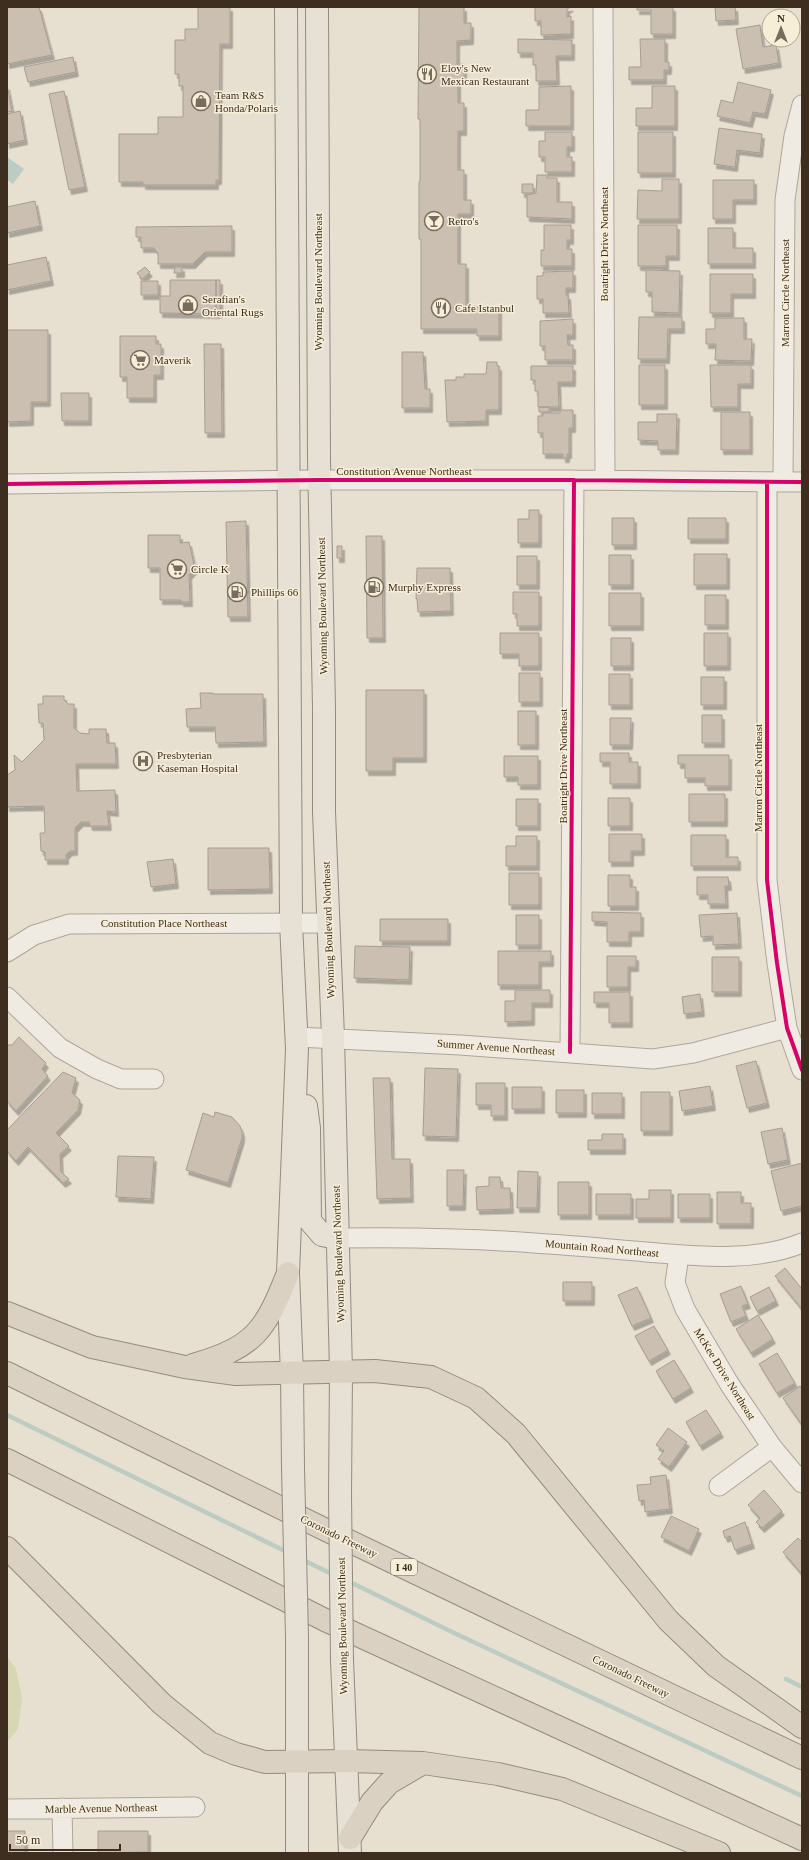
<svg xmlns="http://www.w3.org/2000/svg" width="809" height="1860" viewBox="0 0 809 1860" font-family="'Times New Roman',serif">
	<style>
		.green { fill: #d6d7b3 }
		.water { fill: #bcccc2 }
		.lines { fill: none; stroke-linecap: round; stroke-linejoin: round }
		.stream { stroke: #bcccc2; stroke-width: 4.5 }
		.building { fill: #cbbfb2; stroke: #a89c90; filter: url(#shadow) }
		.minor-casing { stroke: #ada599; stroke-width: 21 }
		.major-casing { stroke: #928b80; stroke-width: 24 }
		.highway-casing { stroke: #928b80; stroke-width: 24 }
		.minor { stroke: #efebe3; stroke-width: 19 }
		.major { stroke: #e6e1d4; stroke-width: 22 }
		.highway { stroke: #dad1c2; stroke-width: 22 }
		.major-bridge-casing { stroke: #928b80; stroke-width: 24; stroke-linecap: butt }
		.major-bridge { stroke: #e6e1d4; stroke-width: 22 }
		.cycleway-casing { stroke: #f7eed8; stroke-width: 6 }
		.cycleway { stroke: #d6006c; stroke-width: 4 }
		.labels { text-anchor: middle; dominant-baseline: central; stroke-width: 3; stroke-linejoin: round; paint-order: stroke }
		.shield { fill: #f7eed8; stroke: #756857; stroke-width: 1 }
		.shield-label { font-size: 10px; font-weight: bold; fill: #3d2e20 }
		.poi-label { font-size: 11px; fill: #3d2e20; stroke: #f7eed8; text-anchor: start }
		.street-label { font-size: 11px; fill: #3d2e20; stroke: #f7eed8 }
	</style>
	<defs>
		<filter id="shadow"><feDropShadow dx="2.5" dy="4.5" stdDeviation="0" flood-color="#0004"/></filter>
	</defs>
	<rect width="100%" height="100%" fill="#e7e0d1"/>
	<path class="green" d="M7 1656 16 1669 22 1698 18 1729 7 1742Z"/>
	<path class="water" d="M7 157 24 169 13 184 7 180Z"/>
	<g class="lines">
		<path class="stream" d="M7 1415 289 1553
			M301 1559 334 1575
			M348 1581 450 1631 802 1796
			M786 1679 802 1687"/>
	</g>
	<path class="building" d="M7 7H39L52 55 7 64Z
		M198 7H230V44H220L219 180H216V185H143V182H119V134H158V117H183V86H179V74H175V40H185V29H198Z
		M419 7H464V23H471V40L457 41V64H464V80H458V103H464V131H458V170H464V200H471V214H458V264H466V307H499V336H477V329H421V239H419V182H420V119H418Z
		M535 7H571L567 9V17L571 16V34L541 35V21H535Z
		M637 7H673V34H651V10H637Z
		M715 7H735L736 20 716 21Z
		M760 25 763 47 776 45 779 63 743 69 736 29Z
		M518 39 572 40V56H556L557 81H536V65H533V53H518Z
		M640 39H665V62H669V70H664V80H629V67H641Z
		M73 57 76 72 28 82 24 67Z
		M738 82 771 90 765 114 753 112 750 123 717 116 721 100 733 103Z
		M7 85 12 111 7 112Z
		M571 86V126H526V110H539V87Z
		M652 86H675V126H636V108H652Z
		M64 91 85 187 69 190 49 94Z
		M20 111 25 140 7 144V114Z
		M719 128 762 134 760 153 737 150 735 167 714 164Z
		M545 132H572V147H567V157H572V172H545V157H539V141H545Z
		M638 132H673V173H638Z
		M537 175H547V178H557V202H572V219L527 217V195L536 193Z
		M662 179H679V219H637L638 190 662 191Z
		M713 180H754V200H733V219H713Z
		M522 184H533V193H522Z
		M35 201 40 226 7 233V207Z
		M544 225H571V240H567V249H572V266H541V250H544Z
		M638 225H677V256H666V266H638Z
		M232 226V252H205L193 264H158V253L154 248H141V237H136V227Z
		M708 228H733V248H753V264H708Z
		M46 257 51 281 7 290V265Z
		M145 267 150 272 142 279 137 273Z
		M175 267H182V273H174Z
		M646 270 680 271 679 313 652 312V292H646Z
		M573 271V288H566V295H568L569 313H543V299H537V276H543V272Z
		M710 274H753V294H731V313H710Z
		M170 280H216V314L160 313V296H170Z
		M216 280H220V313L216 314Z
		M141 281H158V295H141Z
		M639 317H682V329H668L667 359H638Z
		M715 318H744V339H752L751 361 715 360 716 344H706V329H715Z
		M573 319V335H567L568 345H573V360H545V346H540V321Z
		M7 330H48V402H31V421L7 422Z
		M120 336H156V344H161V375H154V398H127V377H120Z
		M204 344H221L222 433H205Z
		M402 352H423L425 389H430V408H402Z
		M487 362H497V366H499V410H486V421L447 422 445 380H456V377H464V374H486Z
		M639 365H665V405H639Z
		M710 365H751V384H738V407H711Z
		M531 366H573V382H558L559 407H538V391H535V380H531Z
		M61 393H89V421H62Z
		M539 407H549V412H539Z
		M560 410H573V428H569V454H567V458H563V454H543V433H538V416H543V413H560Z
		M721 412H750V450H721Z
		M657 414H677L676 450H658V441L638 440V422H657Z
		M529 510H539V543H518V519H529Z
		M612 518H634V545H612Z
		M688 518H726V539H688Z
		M246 521 248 617H228L226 522Z
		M148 535H180V543L189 542 195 569 189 575 190 602H181V600H160V568H148Z
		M366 536H382L383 638H367Z
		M337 546H342V558H337Z
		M694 554H727V585H694Z
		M609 555H631V585H609Z
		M517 556H537V585H517Z
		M417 568H450L451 611 418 612 417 599H416Z
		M513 592H539V626H517V614H513Z
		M609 593H641V626H609Z
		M705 595H726V625H705Z
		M500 633H539V666H519V654H500Z
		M704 633H728V666H704Z
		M611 638H631V666H611Z
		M519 673H540V702H519Z
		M609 674H630V705H609Z
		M701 677H724V705H701Z
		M366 690H424V758H393V771H366Z
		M200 693H213V694H263L264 742 216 743 215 727H187L186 709 201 708Z
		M43 696H64V700L68 704H74V728L80 733 89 734V729H106L107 743H115L116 764H76L77 791 115 790 116 812 107 811 109 826H90L89 822H81L75 828V851H70L66 855V860H45V852L41 851 40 833H45L44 806 7 807V775L15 770 14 755 22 762 44 740 43 723H39L38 704H43Z
		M518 711H536V745H518Z
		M702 715H722V743H702Z
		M610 718H631L630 745H610Z
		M600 753H629V762H638V784H610V762H600Z
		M678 755H729V786H705V778H685V764H678Z
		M504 756H538V785H518V777H504Z
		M689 794H725V822H689Z
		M608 798H630V826H608Z
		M516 799H538V826H516Z
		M609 834H642V851H631V862H609Z
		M691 835H726V857H738V866H691Z
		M516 836H537V866H506V846H516Z
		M208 848H269L270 889 208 890Z
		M173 859 176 884 151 887 147 862Z
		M509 873H539V905H509Z
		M608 875H630V887H636V906H608Z
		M697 877H728L729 886H725L726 904H708V895H697Z
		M592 912 641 913V932H629V942H607V922L592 921Z
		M737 913 739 944 713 945V936L701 937 699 915Z
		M516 915H539V945H516Z
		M380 919H448V941H380Z
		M355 946 410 947 409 980 354 978Z
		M498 951H551V962H539V985H498Z
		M607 956H636V967H628V987H607Z
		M712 957H739V992H712Z
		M515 990H550V1003H532V1021L505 1022V1001H515Z
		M594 992H630V1023H609V1003H594Z
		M700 994 702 1012 684 1014 682 997Z
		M19 1037 46 1063 42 1069 48 1076 16 1111 7 1101V1045H12Z
		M756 1061 767 1103 747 1108 736 1066Z
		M425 1068 458 1069 456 1137 423 1136Z
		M63 1072 76 1078 72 1093 80 1100 78 1110 56 1133 69 1146 60 1154 61 1172 69 1179 63 1183 28 1147 16 1161 7 1151V1130Z
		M373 1078H390L392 1159H410L411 1198 377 1199Z
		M476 1083H505V1116H491V1105H476Z
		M710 1086 713 1106 682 1111 679 1091Z
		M512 1087H542V1109H512Z
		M556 1090H584V1113H556Z
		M641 1092H670V1131H641Z
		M592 1093H622V1114H592Z
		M215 1112 232 1117 240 1126 242 1132V1138L228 1183 186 1170 203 1113 214 1117Z
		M782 1128 788 1160 768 1164 761 1132Z
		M602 1134H623V1150H588V1140H602Z
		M118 1156 154 1157 151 1199 116 1197Z
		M802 1163V1206L781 1211 771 1171Z
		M447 1170H464L463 1206H447Z
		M518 1171 538 1172 537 1208H517Z
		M489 1177H500L501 1188H510L511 1209 477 1210 476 1187 489 1186Z
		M558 1182H589V1215H558Z
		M649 1190H671V1218H636V1199H649Z
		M717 1192H741V1203H751V1224H717Z
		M596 1194H631V1215H596Z
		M678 1194H710V1218H678Z
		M785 1268 802 1289V1309L775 1276Z
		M563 1282H592V1301H563Z
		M741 1286 748 1304 742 1306 746 1316 731 1322 720 1294Z
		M637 1287 651 1318 632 1326 618 1295Z
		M769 1287 776 1301 757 1311 750 1297Z
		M758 1315 773 1339 751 1353 736 1329Z
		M654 1326 668 1350 649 1361 635 1336Z
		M777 1353 795 1383 777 1393 759 1364Z
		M674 1360 691 1388 673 1399 656 1371Z
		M800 1386 802 1389V1425L783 1398Z
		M706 1410 721 1433 700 1446 686 1422Z
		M668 1428 687 1442 669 1467 658 1459 664 1451 656 1445Z
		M666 1475 670 1509 645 1512 644 1500 639 1501 637 1485 651 1484 650 1477Z
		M764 1490 782 1511 762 1528 756 1522 760 1518 748 1505Z
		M671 1516 699 1529 689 1551 661 1537Z
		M745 1522 752 1544 735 1550 730 1536 725 1538 723 1531Z
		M798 1538 802 1542V1574L783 1552Z
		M7 1831H25V1853H7Z
		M98 1831H148V1852L98 1853Z"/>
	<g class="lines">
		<g class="minor-casing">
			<path id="minor" d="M603 7 605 480
				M767 482V880L777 963 787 1028 802 1070
				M783 482 785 200 794 136 802 105
				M7 484 320 480H574L802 482
				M7 952 34 935 69 924 328 923
				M7 997 60 1048 97 1069 121 1079H154
				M297 1037 460 1045 653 1059 693 1053 787 1028
				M570 1052 574 480
				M337 1238C403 1237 468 1238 534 1243 571 1245 609 1249 646 1252 697 1256 753 1263 802 1243
				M679 1255 675 1283 685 1309 730 1385 772 1447 802 1483
				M719 1486 772 1447
				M62 1808 63 1853
				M7 1809 195 1807"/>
		</g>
		<g class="major-casing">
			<path id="major" d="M286 7 291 923 297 1049 288 1273 292 1374 293 1468
				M317 7 319 459 324 707V812L333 1037 341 1372 340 1495
				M306 1106 309 1128 310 1221 322 1235 337 1238
				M297 1637V1853
				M342 1660 350 1853"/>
		</g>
		<g class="highway-casing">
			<path id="highway" d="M7 1313 92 1347 185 1367 236 1374 375 1371 431 1377 476 1398 516 1434 668 1620 716 1666 802 1727
				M193 1365C255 1347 265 1331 288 1273
				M7 1373 328 1531 802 1758
				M7 1460 325 1620 802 1839
				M7 1548 162 1704 210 1743 236 1754 265 1762 347 1761 423 1763 498 1774 562 1789 719 1853
				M350 1838 372 1802 389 1783 423 1763"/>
		</g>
		<use href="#minor" class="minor"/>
		<use href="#major" class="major"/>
		<use href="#highway" class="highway"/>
		<g class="major-bridge-casing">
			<path id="major-bridge" d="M293 1468 297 1637
				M340 1495 342 1660"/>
		</g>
		<use href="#major-bridge" class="major-bridge"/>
		<g class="cycleway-casing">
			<path id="cycleway" d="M767 482V880L777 963 787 1028 802 1070
				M7 484 320 480H574L802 482
				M570 1052 574 480"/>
		</g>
		<use href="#cycleway" class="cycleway"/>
	</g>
	<defs>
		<g id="restaurant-ring" transform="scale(1)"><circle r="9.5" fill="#f7eed8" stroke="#786c5e" stroke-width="1.5"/><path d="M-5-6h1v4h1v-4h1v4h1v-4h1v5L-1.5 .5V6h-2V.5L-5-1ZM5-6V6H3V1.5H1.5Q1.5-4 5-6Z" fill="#786c5e"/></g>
		<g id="shop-ring" transform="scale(1)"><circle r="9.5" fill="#f7eed8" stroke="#786c5e" stroke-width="1.5"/><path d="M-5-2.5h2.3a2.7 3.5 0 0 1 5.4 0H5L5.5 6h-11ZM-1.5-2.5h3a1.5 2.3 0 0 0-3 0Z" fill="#786c5e"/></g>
		<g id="bar-ring" transform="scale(1)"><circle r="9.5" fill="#f7eed8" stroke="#786c5e" stroke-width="1.5"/><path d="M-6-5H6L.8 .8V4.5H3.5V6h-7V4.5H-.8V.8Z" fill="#786c5e"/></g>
		<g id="supermarket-ring" transform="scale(1)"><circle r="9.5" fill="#f7eed8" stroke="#786c5e" stroke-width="1.5"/><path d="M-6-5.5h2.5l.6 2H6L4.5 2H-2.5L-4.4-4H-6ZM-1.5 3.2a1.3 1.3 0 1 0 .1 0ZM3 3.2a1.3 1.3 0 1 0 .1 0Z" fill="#786c5e"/></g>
		<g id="fuel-ring" transform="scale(1)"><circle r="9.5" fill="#f7eed8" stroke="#786c5e" stroke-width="1.5"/><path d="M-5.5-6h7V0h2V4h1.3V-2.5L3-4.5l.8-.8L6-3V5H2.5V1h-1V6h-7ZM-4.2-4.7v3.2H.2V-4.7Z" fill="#786c5e"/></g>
		<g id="hospital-ring" transform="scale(1)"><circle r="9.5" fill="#f7eed8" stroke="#786c5e" stroke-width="1.5"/><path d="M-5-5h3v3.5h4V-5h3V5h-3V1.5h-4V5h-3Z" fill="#786c5e"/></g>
	</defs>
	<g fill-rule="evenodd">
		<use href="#restaurant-ring" x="427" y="74"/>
		<use href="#shop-ring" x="201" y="101"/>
		<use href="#bar-ring" x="434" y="221"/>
		<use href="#shop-ring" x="188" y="305"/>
		<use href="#restaurant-ring" x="441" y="308"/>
		<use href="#supermarket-ring" x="140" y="360"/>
		<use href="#supermarket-ring" x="177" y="569"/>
		<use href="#fuel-ring" x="374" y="587"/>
		<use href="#fuel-ring" x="237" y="592"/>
		<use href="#hospital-ring" x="143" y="761"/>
	</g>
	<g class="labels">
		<rect class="shield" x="391" y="1559" width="26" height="16" rx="3"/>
		<g class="shield-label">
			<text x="404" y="1567">I 40</text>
		</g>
		<g class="poi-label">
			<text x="441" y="68">Eloy's New<tspan x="441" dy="13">Mexican Restaurant</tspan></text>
			<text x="215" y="95">Team R&amp;S<tspan x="215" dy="13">Honda/Polaris</tspan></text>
			<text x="448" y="221">Retro's</text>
			<text x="202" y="299">Serafian's<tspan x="202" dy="13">Oriental Rugs</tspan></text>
			<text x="455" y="308">Cafe Istanbul</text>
			<text x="154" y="360">Maverik</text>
			<text x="191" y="569">Circle K</text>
			<text x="388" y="587">Murphy Express</text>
			<text x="251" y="592">Phillips 66</text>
			<text x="157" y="755">Presbyterian<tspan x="157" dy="13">Kaseman Hospital</tspan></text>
		</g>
		<g class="street-label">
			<text transform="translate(604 244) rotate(-90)">Boatright Drive Northeast</text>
			<text transform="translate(318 282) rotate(-90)">Wyoming Boulevard Northeast</text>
			<text transform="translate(785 293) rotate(-90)">Marron Circle Northeast</text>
			<text x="404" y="471">Constitution Avenue Northeast</text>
			<text transform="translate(322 606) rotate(-91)">Wyoming Boulevard Northeast</text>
			<text transform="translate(563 766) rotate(-90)">Boatright Drive Northeast</text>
			<text transform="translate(758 778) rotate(-90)">Marron Circle Northeast</text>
			<text x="164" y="923">Constitution Place Northeast</text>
			<text transform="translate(328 930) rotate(-92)">Wyoming Boulevard Northeast</text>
			<text transform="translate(496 1047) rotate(4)">Summer Avenue Northeast</text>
			<text transform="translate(602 1248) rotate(5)">Mountain Road Northeast</text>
			<text transform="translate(338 1254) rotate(-92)">Wyoming Boulevard Northeast</text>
			<text transform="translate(725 1374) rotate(58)">McKee Drive Northeast</text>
			<text transform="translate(339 1536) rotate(26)">Coronado Freeway</text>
			<text transform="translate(342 1626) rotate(-91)">Wyoming Boulevard Northeast</text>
			<text transform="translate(631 1676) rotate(26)">Coronado Freeway</text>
			<text transform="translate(101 1808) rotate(-1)">Marble Avenue Northeast</text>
		</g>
	</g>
	<rect width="809" height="1860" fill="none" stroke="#3d2e20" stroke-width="16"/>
	<g transform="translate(781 28)"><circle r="19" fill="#f7eed8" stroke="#ada18e"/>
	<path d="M0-3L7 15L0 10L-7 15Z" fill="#786c5e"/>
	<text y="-6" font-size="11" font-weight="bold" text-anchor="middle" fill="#3d2e20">N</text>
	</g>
	<path d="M10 1844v6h110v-6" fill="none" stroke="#3d2e20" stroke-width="2"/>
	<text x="16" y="1844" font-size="12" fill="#3d2e20" stroke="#f7eed8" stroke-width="3" paint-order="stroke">50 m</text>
</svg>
